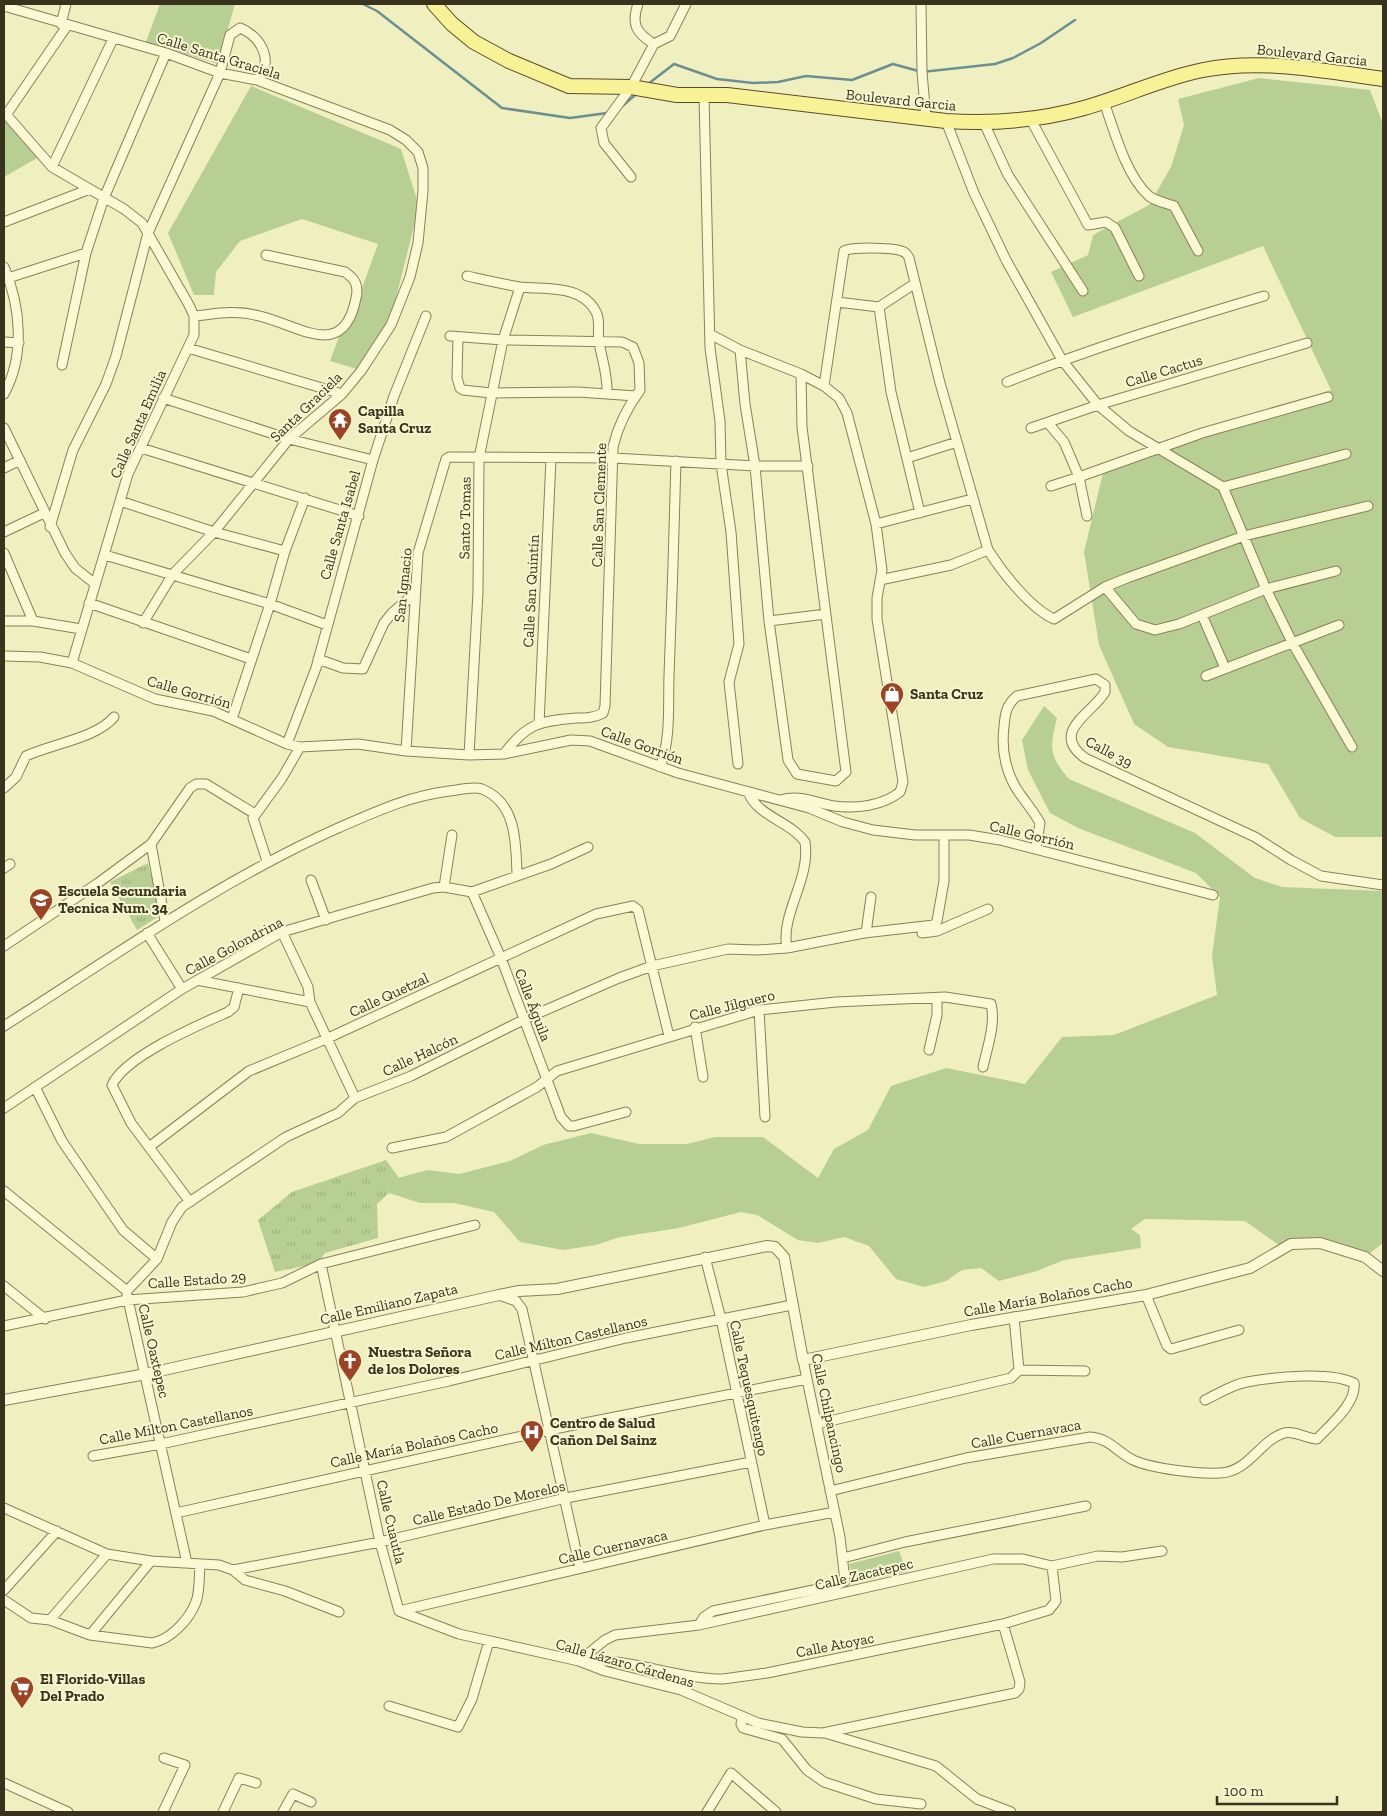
<svg xmlns="http://www.w3.org/2000/svg" width="1387" height="1816" viewBox="0 0 1387 1816" font-family="'Zilla Slab',serif">
	<style>
		.grass { fill: #b8cf94 }
		.park { fill: url(#park-tufts) }
		.lines { fill: none; stroke-linecap: round; stroke-linejoin: round }
		.stream { stroke: #6a9091; stroke-width: 2.5 }
		.minor-casing { stroke: #8a8057; stroke-width: 11 }
		.tertiary-casing { stroke: #8a8057; stroke-width: 12 }
		.primary-casing { stroke: #584c2c; stroke-width: 16 }
		.minor { stroke: #fbf9d4; stroke-width: 9 }
		.tertiary { stroke: #fbf9d4; stroke-width: 10 }
		.primary { stroke: #f6f295; stroke-width: 14 }
		.labels { text-anchor: middle; dominant-baseline: central; stroke-width: 4; stroke-linejoin: round; paint-order: stroke }
		.street-label { font-size: 15px; fill: #39321c; stroke: #f7f7d0 }
		.poi-label { font-size: 15px; font-weight: bold; fill: #39321c; stroke: #f7f7d0; text-anchor: start }
	</style>
	<defs>
		<pattern id="park-tufts" width="24" height="20" patternUnits="userSpaceOnUse" patternTransform="scale(1.25)"><rect width="24" height="20" fill="#b8cf94"/><path d="M3 7l-1-3M5 7V3M7 7l1-3M15 17l-1-3M17 17v-4M19 17l1-3" fill="none" stroke="#9fb27f"/></pattern>
	</defs>
	<rect width="100%" height="100%" fill="#f0efc0"/>
	<path class="grass" d="M160 4H235L218 64 146 42Z
		M1259 78 1370 90 1383 124V837H1335L1300 818 1268 764 1168 747 1134 724 1099 645 1084 552 1104 469 1131 456 1331 390 1263 246 1073 317 1051 272 1088 255 1093 235 1149 205 1171 167 1184 125 1178 99Z
		M251 86 401 149 419 206 393 310 360 370 330 361 340 334 348 327 378 244 302 219 240 241 216 272 214 295H194L168 233Z
		M4 114 39 157 4 177Z
		M1044 706 1057 718C1050 747 1048 755 1069 779L1195 833 1255 878 1282 887 1383 891V1243L1365 1257 1320 1243 1283 1248 1245 1221 1145 1219 1131 1229 1140 1235 1141 1248 1064 1260 1037 1271 999 1281 981 1268 962 1270 946 1281 924 1287 896 1279 869 1246 844 1237 818 1243 798 1240 757 1215 741 1212 679 1228 620 1237 596 1245 563 1250 520 1242 494 1212 454 1203H420L389 1193 386 1181 428 1170 459 1174 510 1161 543 1145 591 1133 639 1144H687L715 1137H763L818 1178 834 1149 868 1130 891 1086 946 1068 1025 1084 1062 1037 1114 1035 1217 995 1212 956 1220 897 1196 873 1078 828 1050 813 1028 770 1022 740Z
		M899 1551 907 1572 854 1583 849 1564Z"/>
	<path class="park" d="M148 863 161 915 137 930 110 882Z
		M386 1160 399 1178 386 1181 389 1193 377 1204 378 1238 325 1253 318 1263 275 1272 258 1220 292 1192Z"/>
	<g class="lines">
		<path class="stream" d="M363 4 377 11 502 108 570 118 607 113
			M648 84 674 64 717 79 753 83 778 82 806 76 852 80 893 64 922 72 995 64 1013 58 1041 43 1075 20
			M619 109 635 95"/>
		<g class="minor-casing">
			<path id="minor" d="M638 4C631 24 636 33 654 44L670 36 686 4
				M921 4 922 72 926 119
				M4 6 166 53 220 73 257 80 390 130 406 140 418 152 423 168V191L418 243 410 277 391 325 361 371 342 394 289 439 214 532 173 574 143 623
				M61 24 66 4
				M704 96 710 348 720 421 721 464 731 532 739 644 729 682 738 764
				M1104 102C1114 130 1126 176 1149 196 1155 201 1166 203 1174 206L1198 251
				M4 112 52 167 124 209 142 223 189 305 194 316V335L128 474 72 663
				M6 115 67 26
				M1031 120 1088 225 1106 222 1115 228 1139 276
				M946 121 974 193 1006 260 1062 360 1098 405 1129 431 1223 487 1266 589 1293 644 1352 747
				M984 123 1008 175 1083 291
				M52 167 113 39
				M631 177 604 143 601 128 631 87 654 44
				M4 222 90 189
				M4 267C21 307 25 356 4 394
				M467 276C485 280 502 284 520 287 545 290 582 284 596 312 601 321 597 332 599 342 602 360 608 375 607 394
				M8 278 86 253
				M837 302 879 307
				M879 307 891 392 920 513
				M879 307 914 284
				M194 316C215 314 234 310 255 315 297 323 343 364 356 298 359 285 355 279 345 272L266 255
				M710 334 740 350 801 374 824 386 839 398 847 413 876 524 882 570 877 598V619L903 782 900 792C882 806 856 809 834 806 815 803 799 794 781 800
				M450 336 503 340 622 342 633 347 639 363 640 390C627 408 618 425 613 447L605 706 603 713C594 718 586 718 576 718 539 721 526 724 504 754
				M458 338 457 378 460 388 463 390 491 393 578 392 636 396
				M4 342 19 343
				M188 348 342 394
				M740 350 745 404 755 466 769 621 788 760 797 774 836 781 846 772 802 427 801 374
				M62 365 86 253 104 198 166 53
				M1007 382C1091 348 1177 322 1264 296
				M824 386 844 251C852 247 896 247 904 252 905 252 909 257 909 258L940 383 988 550C1002 572 1030 608 1054 619L1105 587 1127 578 1244 536 1368 506
				M163 398 289 439 373 460
				M1048 423 1064 442 1079 477 1051 486
				M4 428 65 553 75 568 94 583
				M1031 428 1098 405 1307 343
				M141 448 359 516
				M907 458 957 442
				M4 468 20 460
				M1223 487 1346 454
				M120 501 214 532 285 551
				M1087 516 1079 477 1202 433 1328 397
				M876 524 972 499
				M50 527 73 450 106 384 116 356 148 233 220 73 230 35 240 28C261 36 275 62 257 80
				M4 532 44 513
				M4 553 33 621
				M105 555 270 604 327 625
				M880 580 951 565 988 550
				M1105 587 1136 624 1155 630 1179 624 1266 589 1336 571
				M89 603 251 659
				M1202 615 1225 668
				M4 621H33L81 629
				M769 621 826 614
				M4 656 40 657 72 663 155 699 213 711 287 744 300 747 358 744 406 751 469 755 504 754 571 740 590 741 678 773 809 808 843 822 873 830 915 835H969L1000 840 1213 895
				M318 659 343 668 363 669 384 623 392 613 414 594
				M1206 676 1339 625
				M232 719 270 604 285 551 305 498
				M539 724 551 459
				M287 744 316 668 373 460 394 396 426 316
				M406 751 418 553 446 459 449 457 613 458 755 466H808
				M469 755 478 592 479 458 503 340 520 287
				M660 767C671 740 668 705 669 676 672 604 674 533 676 461
				M4 788 16 777 26 756C51 744 97 738 114 717
				M748 792C758 817 790 821 805 842 811 879 780 914 787 948
				M151 844 165 921
				M1036 848 1040 823C1034 812 1027 804 1020 794 1006 775 1001 750 1004 727 1005 714 1006 705 1017 696L1096 679 1105 685V692C1093 713 1049 732 1085 758L1255 837 1291 860 1321 876 1383 885
				M267 861 253 818 282 778 300 747
				M4 868 10 864
				M311 880 326 920
				M444 887 452 835
				M472 892 501 958 561 1117 569 1126H574L626 1112
				M282 932 308 987 310 1002 355 1098
				M147 933 182 989
				M866 933 871 897
				M922 933 937 931 988 909
				M4 946 98 883 151 844 190 788 196 784H206L255 814
				M197 980 310 1002
				M759 1010 765 1117
				M4 1026C113 957 219 881 338 828 375 812 409 796 449 791 459 790 473 786 482 789 517 803 516 844 517 875
				M695 1027 703 1077
				M929 1050 937 1015V998
				M35 1087 62 1141 123 1230 157 1259
				M4 1108 182 989 282 932 433 888 444 887 472 892 551 864 588 847
				M149 1147 249 1071 326 1039 596 914 633 906 638 910 669 1036
				M392 1148 446 1137 537 1087 557 1071 759 1010 836 1002 945 997 991 1004C996 1024 987 1048 983 1067
				M4 1191 127 1291
				M190 1202 131 1123 112 1085C125 1056 199 1025 228 1012L234 1007 239 988
				M705 1257 721 1319 765 1525
				M321 1264 380 1542 399 1611
				M4 1286 45 1319
				M127 1291 157 1259 172 1222 182 1207 286 1137 338 1113 355 1098 411 1076 525 1019 619 978 652 966 728 949 757 950 787 948 864 933 934 925 937 921 944 881V835
				M127 1295 187 1563
				M499 1295 516 1301 522 1309 580 1568
				M1146 1295 1167 1346 1171 1349 1239 1330
				M1014 1317 1019 1370
				M4 1326 127 1300 243 1292 282 1283 321 1264 475 1225
				M1019 1370 1085 1371
				M817 1424 1011 1378 1019 1370
				M93 1456 161 1444 449 1381 626 1338 792 1305
				M830 1491 966 1458 1090 1437C1109 1438 1117 1452 1133 1460 1153 1469 1198 1474 1220 1473 1249 1472 1259 1441 1284 1433 1294 1430 1307 1439 1317 1439 1330 1425 1357 1403 1354 1383 1329 1371 1275 1377 1247 1382 1233 1384 1218 1394 1205 1400
				M4 1508 107 1554 151 1561 219 1565 233 1570 245 1580 285 1591 339 1612
				M176 1513 549 1430 807 1379
				M843 1558 905 1542 1086 1506
				M233 1570 380 1542 566 1498 751 1462
				M4 1590 57 1531
				M4 1600 31 1618 50 1620 90 1635 152 1643C170 1640 189 1620 196 1602 200 1591 199 1576 200 1564
				M399 1611 459 1634 579 1661 605 1671 681 1690 758 1723 802 1732 823 1733 1015 1693 1019 1689 1020 1682 1003 1624
				M399 1611 765 1525 835 1512
				M50 1620 107 1554
				M699 1625 704 1617 713 1611 837 1585 845 1581 840 1537 803 1360
				M90 1635 151 1561
				M579 1661 605 1640 615 1635 699 1625 993 1559H1023L1052 1566 1098 1556 1122 1557 1162 1551
				M581 1661C630 1657 675 1679 723 1679L767 1673 1003 1624 1049 1610 1056 1601 1052 1566
				M389 1706 458 1727 472 1699 489 1641
				M742 1718 741 1724 743 1728 782 1739 807 1770 824 1782 876 1799 921 1804
				M825 1733 936 1766 977 1799 1011 1812
				M4 1783 68 1812
				M163 1812 185 1765 164 1758
				M223 1812 239 1778 256 1783
				M283 1812 293 1794 311 1802
				M707 1812 731 1773 776 1812"/>
		</g>
		<g class="tertiary-casing">
			<path id="tertiary" d="M4 1400 146 1374 499 1295 519 1291 557 1289 767 1246 775 1247 784 1257 803 1360 971 1325 1146 1295 1250 1268 1291 1244 1320 1243 1365 1257 1383 1271"/>
		</g>
		<g class="primary-casing">
			<path id="primary" d="M434 4 452 24 474 42 509 61 569 86 631 87 677 95H727L946 121C994 124 1038 121 1084 108 1124 97 1162 78 1203 70 1261 58 1325 71 1383 79"/>
		</g>
		<use href="#minor" class="minor"/>
		<use href="#tertiary" class="tertiary"/>
		<use href="#primary" class="primary"/>
	</g>
	<defs>
		<g id="temple-pin" transform="scale(1.25)"><path d="M0 17L-7.5 6A9.5 9.5 0 1 1 7.5 6Z" fill="#9d4324" stroke="#f7f7d0"/><path d="M0-6L5-2H3V0L6.5 2.5H4V6H1.5V3h-3V6H-4V2.5H-6.5L-3 0V-2H-5Z" fill="#fff"/></g>
		<g id="shop-pin" transform="scale(1.25)"><path d="M0 17L-7.5 6A9.5 9.5 0 1 1 7.5 6Z" fill="#9d4324" stroke="#f7f7d0"/><path d="M-5-2.5h2.3a2.7 3.5 0 0 1 5.4 0H5L5.5 6h-11ZM-1.5-2.5h3a1.5 2.3 0 0 0-3 0Z" fill="#fff"/></g>
		<g id="school-pin" transform="scale(1.25)"><path d="M0 17L-7.5 6A9.5 9.5 0 1 1 7.5 6Z" fill="#9d4324" stroke="#f7f7d0"/><path d="M0-5L7-2L0 1L-7-2ZM-4 1L0 2.5L4 1V4Q0 6-4 4Z" fill="#fff"/></g>
		<g id="church-pin" transform="scale(1.25)"><path d="M0 17L-7.5 6A9.5 9.5 0 1 1 7.5 6Z" fill="#9d4324" stroke="#f7f7d0"/><path d="M-1.2-6h2.4v3.5h3.3v2.4h-3.3V6h-2.4V-.1h-3.3v-2.4h3.3Z" fill="#fff"/></g>
		<g id="hospital-pin" transform="scale(1.25)"><path d="M0 17L-7.5 6A9.5 9.5 0 1 1 7.5 6Z" fill="#9d4324" stroke="#f7f7d0"/><path d="M-5-5h3v3.5h4V-5h3V5h-3V1.5h-4V5h-3Z" fill="#fff"/></g>
		<g id="supermarket-pin" transform="scale(1.25)"><path d="M0 17L-7.5 6A9.5 9.5 0 1 1 7.5 6Z" fill="#9d4324" stroke="#f7f7d0"/><path d="M-6-5.5h2.5l.6 2H6L4.5 2H-2.5L-4.4-4H-6ZM-1.5 3.2a1.3 1.3 0 1 0 .1 0ZM3 3.2a1.3 1.3 0 1 0 .1 0Z" fill="#fff"/></g>
	</defs>
	<g fill-rule="evenodd">
		<use href="#temple-pin" x="340" y="420"/>
		<use href="#shop-pin" x="892" y="694"/>
		<use href="#school-pin" x="41" y="900"/>
		<use href="#church-pin" x="350" y="1361"/>
		<use href="#hospital-pin" x="532" y="1432"/>
		<use href="#supermarket-pin" x="22" y="1688"/>
	</g>
	<g class="labels">
		<g class="street-label">
			<text transform="translate(1312 55) rotate(6)">Boulevard Garcia</text>
			<text transform="translate(219 56) rotate(17)">Calle Santa Graciela</text>
			<text transform="translate(901 100) rotate(6)">Boulevard Garcia</text>
			<text transform="translate(1164 371) rotate(-17)">Calle Cactus</text>
			<text transform="translate(306 407) rotate(-44)">Santa Graciela</text>
			<text transform="translate(138 424) rotate(-66)">Calle Santa Emilia</text>
			<text transform="translate(599 505) rotate(-88)">Calle San Clemente</text>
			<text transform="translate(465 518) rotate(-89)">Santo Tomas</text>
			<text transform="translate(340 525) rotate(-74)">Calle Santa Isabel</text>
			<text transform="translate(403 585) rotate(-84)">San Ignacio</text>
			<text transform="translate(531 591) rotate(-87)">Calle San Quintín</text>
			<text transform="translate(189 692) rotate(16)">Calle Gorrión</text>
			<text transform="translate(642 745) rotate(20)">Calle Gorrión</text>
			<text transform="translate(1109 752) rotate(28)">Calle 39</text>
			<text transform="translate(1032 835) rotate(13)">Calle Gorrión</text>
			<text transform="translate(234 946) rotate(-28)">Calle Golondrina</text>
			<text transform="translate(389 995) rotate(-25)">Calle Quetzal</text>
			<text transform="translate(533 1005) rotate(69)">Calle Águila</text>
			<text transform="translate(732 1005) rotate(-14)">Calle Jilguero</text>
			<text transform="translate(420 1055) rotate(-25)">Calle Halcón</text>
			<text transform="translate(197 1280) rotate(-4)">Calle Estado 29</text>
			<text transform="translate(1048 1297) rotate(-10)">Calle María Bolaños Cacho</text>
			<text transform="translate(389 1304) rotate(-13)">Calle Emiliano Zapata</text>
			<text transform="translate(571 1338) rotate(-13)">Calle Milton Castellanos</text>
			<text transform="translate(154 1351) rotate(77)">Calle Oaxtepec</text>
			<text transform="translate(749 1388) rotate(78)">Calle Tequesquitengo</text>
			<text transform="translate(829 1413) rotate(78)">Calle Chilpancingo</text>
			<text transform="translate(176 1425) rotate(-11)">Calle Milton Castellanos</text>
			<text transform="translate(1026 1434) rotate(-10)">Calle Cuernavaca</text>
			<text transform="translate(414 1445) rotate(-12)">Calle María Bolaños Cacho</text>
			<text transform="translate(489 1503) rotate(-13)">Calle Estado De Morelos</text>
			<text transform="translate(391 1522) rotate(77)">Calle Cuautla</text>
			<text transform="translate(613 1547) rotate(-13)">Calle Cuernavaca</text>
			<text transform="translate(864 1574) rotate(-13)">Calle Zacatepec</text>
			<text transform="translate(835 1645) rotate(-11)">Calle Atoyac</text>
			<text transform="translate(625 1663) rotate(16)">Calle Lázaro Cárdenas</text>
		</g>
		<g class="poi-label">
			<text x="358" y="411">Capilla<tspan x="358" dy="17">Santa Cruz</tspan></text>
			<text x="910" y="694">Santa Cruz</text>
			<text x="58" y="891">Escuela Secundaria<tspan x="58" dy="17">Tecnica Num. 34</tspan></text>
			<text x="368" y="1352">Nuestra Señora<tspan x="368" dy="17">de los Dolores</tspan></text>
			<text x="550" y="1423">Centro de Salud<tspan x="550" dy="17">Cañon Del Sainz</tspan></text>
			<text x="40" y="1679">El Florido-Villas<tspan x="40" dy="17">Del Prado</tspan></text>
		</g>
	</g>
	<rect width="1387" height="1816" fill="none" stroke="#39321c" stroke-width="10"/>
	<path d="M1217 1796v8h120v-8" fill="none" stroke="#39321c" stroke-width="2.5"/>
	<text x="1224" y="1796" font-size="15" fill="#39321c" stroke="#f7f7d0" stroke-width="4" paint-order="stroke">100 m</text>
</svg>
